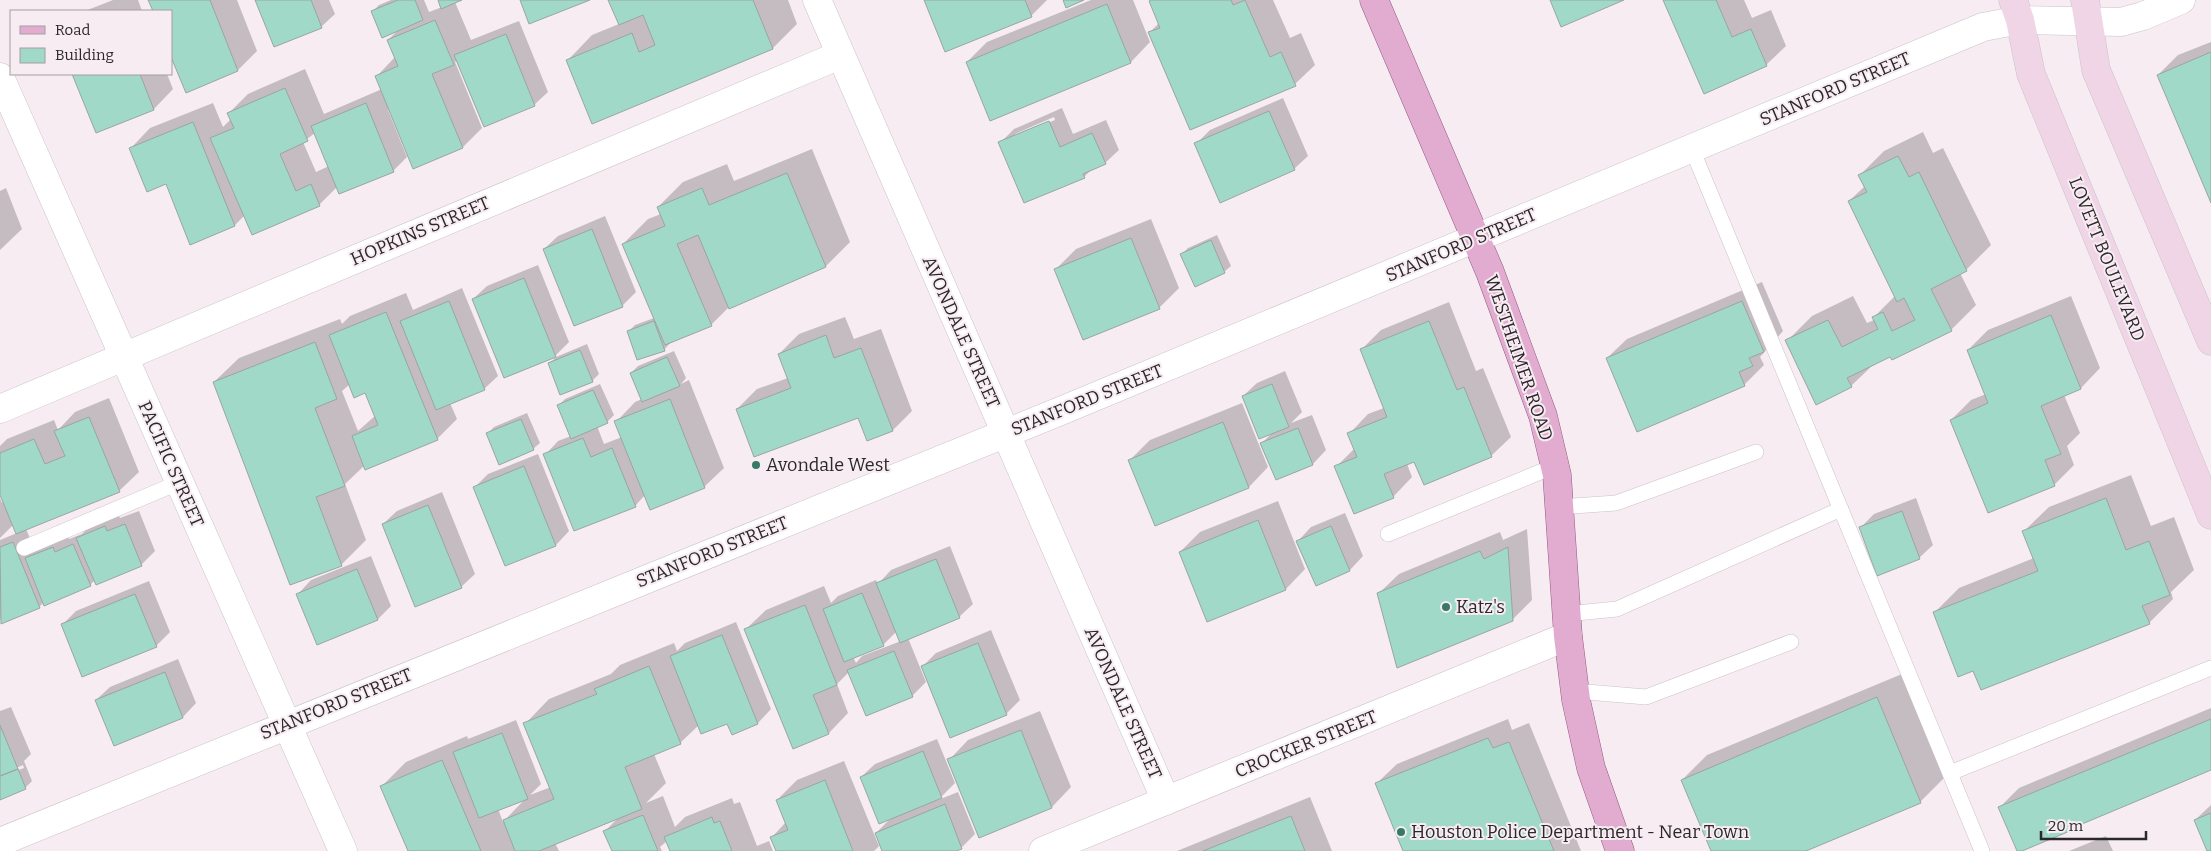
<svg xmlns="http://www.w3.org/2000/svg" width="2211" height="851" viewBox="0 0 2211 851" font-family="Bitter,serif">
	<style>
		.shadow { fill: #0003; fill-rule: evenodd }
		.building { fill: #a0d9c7; stroke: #9aa5a1 }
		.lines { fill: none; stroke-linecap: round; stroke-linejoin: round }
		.lane-casing { stroke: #cbc2c7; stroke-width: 16 }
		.street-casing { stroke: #cbc2c7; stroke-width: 29 }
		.secondary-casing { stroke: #cbc2c7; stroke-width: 29 }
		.primary-casing { stroke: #955981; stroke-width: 29 }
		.lane { stroke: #fff; stroke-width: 15 }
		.street { stroke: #fff; stroke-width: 28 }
		.secondary { stroke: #f0d5e7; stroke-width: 28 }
		.primary { stroke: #e2acd0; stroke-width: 28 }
		.poi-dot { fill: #387867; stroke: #f6ecf2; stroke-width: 2 }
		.labels { text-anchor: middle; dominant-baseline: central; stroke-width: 4; stroke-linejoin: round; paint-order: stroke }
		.street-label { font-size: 18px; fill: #2c282a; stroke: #f6ecf2 }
		.poi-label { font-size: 18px; fill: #2c282a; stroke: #f6ecf2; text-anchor: start }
	</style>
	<rect width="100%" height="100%" fill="#f6ecf2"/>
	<path class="shadow" d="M113 0H138L142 11H85Z
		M150 0H237L257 51 238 70 171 11H154Z
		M257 0H329L335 14 321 27Z
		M391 0H424L429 12 442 7 439 0H459L455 2 471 40 519 21 548 92 534 105 458 60 455 62 482 128 463 147 390 109 388 110 407 157 393 171 337 187 319 205 245 215 235 225 166 183 131 148 150 128 213 103 223 127 231 119 229 113 248 94 305 69 324 114 382 89 377 76 395 57 388 40 399 29 372 12 379 5ZM315 133 329 166 316 172 303 142Z
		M609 0H788L797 24 773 48 568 60 592 35 619 24Z
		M925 0H1047L1031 16Z
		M1091 0H1133L1150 42 1131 62 991 119 967 62 987 42Z
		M1151 0H1273L1290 38 1301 33 1315 65 1295 84 1150 32 1159 23Z
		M1664 0H1744L1752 18 1771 10 1786 46 1766 65Z
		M2211 42V200L2158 75 2178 55Z
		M73 74H167L173 89 154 109 97 132Z
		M1283 98 1308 156 1294 169 1196 144 1210 130Z
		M1062 108 1073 134 1106 120 1119 150 1105 163 1092 169 1084 177 1000 143 1014 129ZM1054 117 1055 120 1015 137V134Z
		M1923 132 1933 153 1943 148 1991 245 1966 270 1960 273 1976 305 1951 330 1892 359 1890 355 1875 363 1851 386 1787 341 1812 316 1853 296 1867 323 1874 320 1873 318 1895 296 1849 201 1865 186 1860 175 1884 151Z
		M812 149 850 242 826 266 730 306 711 325 671 342 664 350 628 332 635 325 654 318 623 244 648 219 661 214 658 207 683 182 727 164 734 181Z
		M6 188 22 229 0 250V191Z
		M605 216 636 292 622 306 544 249 558 236Z
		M1151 219 1179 288 1159 308 1056 269 1076 249Z
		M1217 235 1231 266 1224 272 1181 255 1188 248Z
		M538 265 569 342 555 356 473 299 487 286Z
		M1762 282 1783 331 1760 357 1764 365 1744 385 1607 358 1627 339Z
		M462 288 498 376 484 389 450 403 457 419 437 439 365 465 345 484 366 540 342 564 291 584 214 382 239 358 340 319 342 324 350 316 406 293 413 310ZM350 384 366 392 376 415 358 431 342 391Z
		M2071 296 2100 368 2081 388 2064 395 2080 433 2067 446 2074 465 2055 484 1989 512 1951 420 1971 400 1986 394 1968 350 1988 330Z
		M1449 302 1476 371 1483 368 1511 437 1491 456 1415 460 1407 464 1412 477 1393 497 1336 467 1355 448 1349 434 1368 414 1384 408 1361 350 1381 330Z
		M845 317 854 339 881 329 912 411 893 430 859 416 737 409 757 389 788 378 779 354 799 334Z
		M587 344 599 374 592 381 549 364 556 357Z
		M674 351 686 378 681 384 689 380 724 468 704 487 645 495 635 506 545 455 558 441 571 436 558 406 565 399 600 384 614 415 607 422 597 426 604 444 622 437 616 422 635 402 642 399 631 373 638 366Z
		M1285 371 1302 412 1291 423 1312 415 1326 450 1313 464 1262 443 1273 432 1243 396 1257 383Z
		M109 398 139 472 119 491 26 529 35 550 67 534 69 539 82 534 91 524 118 514 120 518 139 511 155 551 141 565 95 580 90 585 44 602 39 607 2 623 0 618V540L17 533 13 525 0 538V498L2 503 4 502 0 491V446L7 439 54 420 58 430 75 412Z
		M1242 403 1268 467 1249 487 1156 525 1130 460 1150 440Z
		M527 413 540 443 533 449 487 434 494 427Z
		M538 454 569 531 556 545 506 565 475 487 488 474Z
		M2131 475 2151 526 2174 517 2194 570 2171 592 2173 599 2149 623 1974 669 1935 612 1959 588 2034 558 2024 531 2049 507Z
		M442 492 475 574 461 587 383 524 397 511Z
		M1916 498 1933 545 1919 558 1860 528 1874 514Z
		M1278 501 1305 569 1286 589 1180 552 1200 532Z
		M1345 513 1363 556 1350 570 1316 584 1298 541 1311 527Z
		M1527 529 1532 600 1512 620 1379 593 1399 574 1500 532 1503 540Z
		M950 546 973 604 959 617 908 638 926 682 912 696 849 672 837 684 848 713 829 733 793 747 746 629 766 610 824 586 831 603 838 596 876 580 878 584 891 570ZM897 631 901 641 862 656 856 663 853 657 883 645Z
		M371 556 391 606 378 619 298 594 311 580Z
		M149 581 170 632 156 646 63 624 76 611Z
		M736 622 771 709 758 723 732 733 728 722 699 725 680 743 654 754 666 783 646 803 663 796 675 827 685 817 732 798 734 804 740 802 757 846 769 841 773 851H671L667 841 660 847 662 851H613L605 831 619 817 555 843 559 851H409L382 786 406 762 467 736 468 739 516 720 541 784 530 795 551 787 525 724 549 699 611 674 620 665 674 643 677 651 685 643ZM526 798 503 822 498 809Z
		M991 630 1020 700 1006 714 923 666 936 653Z
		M178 659 196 703 183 717 114 745 96 700 110 687Z
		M1902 674 1945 777 1920 802 1802 851H1712L1682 780 1707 755Z
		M11 707 31 754 24 761 32 781 25 788 0 798V777L24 768 23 765 0 775V711Z
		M2211 708V769L2018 851 2000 807 2019 788Z
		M1040 711 1071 787 1052 807 979 836 949 760 968 740Z
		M1508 719 1512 730 1529 723 1581 851H1404L1377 783 1397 764Z
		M937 739 955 783 938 800 958 792 975 834 962 847 953 851H884L876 833 893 816 861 777 875 764Z
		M844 761 879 846 874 851H777L772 837 786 822 777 800 797 780Z
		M1310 797 1332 851H1177Z
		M2211 805V851H2208L2195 820Z
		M2106 836 2113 851H2069Z"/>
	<path class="building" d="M148 0H210L238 71 186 93 171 57V11H153Z
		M255 0H311L322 28 274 47Z
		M398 0H415L423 20 382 38 371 11Z
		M438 0H462L441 9Z
		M520 0H590L529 24Z
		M608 0H753L773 49 592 124 566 60 632 33 639 52 655 45 643 15 619 25Z
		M924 0H1025L1032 17 945 52Z
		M1063 0H1084L1066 8Z
		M1151 0H1231L1233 5 1245 0 1270 57 1281 52 1296 86 1190 130 1148 32 1160 28 1149 1Z
		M1550 0H1624L1561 27Z
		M1663 0H1716L1732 37 1751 29 1767 66 1704 94Z
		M1107 4 1131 63 990 121 966 62Z
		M435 20 454 65 432 74 463 148 413 169 375 76 398 66 387 40Z
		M506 34 535 106 484 127 454 55Z
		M2211 52V203L2157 75Z
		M72 74H140L154 110 96 133Z
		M285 88 308 141 280 154 296 191 311 184 320 206 252 235 210 138 234 128 227 113Z
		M366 103 394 172 339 194 311 126Z
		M1269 111 1295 170 1220 203 1194 143Z
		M1049 121 1060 147 1092 133 1106 164 1083 174 1085 178 1024 203 998 142Z
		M193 122 235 226 190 245 166 184 147 192 129 148Z
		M1898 156 1909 177 1919 172 1967 271 1931 289 1952 331 1892 360 1890 357 1847 378 1852 387 1816 405 1785 340 1828 320 1842 347 1878 329 1872 317 1883 312 1892 331 1915 320 1904 298 1897 302 1848 201 1867 192 1858 175Z
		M787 173 826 267 729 309 698 235 677 244 712 326 665 345 622 244 665 226 657 207 702 188 709 205Z
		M592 229 623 307 574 326 543 249Z
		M1131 238 1160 309 1083 340 1054 269Z
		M1211 240 1225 273 1195 287 1180 254Z
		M524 278 556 357 504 378 472 299Z
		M449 301 485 390 436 410 400 321Z
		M1742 301 1764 352 1749 358 1753 366 1739 372 1745 386 1637 432 1606 358Z
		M386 312 438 440 365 470 352 436 378 425 365 393 354 398 329 335Z
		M2051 315 2081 389 2041 406 2061 454 2045 460 2055 486 1988 513 1950 420 1988 403 1967 350Z
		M654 321 665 351 637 360 627 331Z
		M1429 321 1457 390 1464 387 1492 457 1424 485 1414 462 1384 474 1394 498 1354 514 1334 466 1357 457 1347 433 1387 417 1360 349Z
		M826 335 834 358 861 348 893 431 867 441 858 418 754 457 736 409 791 388 778 354Z
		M315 342 337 399 315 408 345 486 316 497 342 566 290 585 213 382Z
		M580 350 593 382 560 395 548 363Z
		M667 357 680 386 642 402 630 373Z
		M1272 384 1289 427 1259 439 1242 396Z
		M593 390 608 423 571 439 557 405Z
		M670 399 705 488 650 510 614 421Z
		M89 417 120 492 16 534 0 495V453L34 439 45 464 65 456 54 431Z
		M521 419 534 450 499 465 486 433Z
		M1223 422 1249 488 1155 526 1128 460Z
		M1298 428 1313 465 1276 480 1260 443Z
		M583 438 591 457 612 448 636 507 574 531 543 454Z
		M524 466 556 546 505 566 473 487Z
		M2106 498 2126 550 2149 541 2170 595 2142 606 2150 624 1981 690 1973 671 1958 677 1933 612 2038 571 2022 531Z
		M428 505 462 588 415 607 382 524Z
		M1902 511 1920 559 1877 576 1859 527Z
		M1258 520 1286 590 1207 622 1179 552Z
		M125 524 142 566 96 585 76 538 105 526 107 531Z
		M1331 526 1350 571 1316 586 1296 541Z
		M13 542 40 608 1 624 0 547Z
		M73 544 91 586 44 606 25 558 53 547 55 552Z
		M1508 547 1513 621 1397 668 1377 593 1480 551 1484 559Z
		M936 559 960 618 900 643 876 583Z
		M357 569 378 620 317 645 296 594Z
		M862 593 884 646 844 662 823 609Z
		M135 594 157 647 82 677 61 624Z
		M805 605 837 685 813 695 829 734 793 749 744 629Z
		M722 635 758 724 732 735 727 724 701 734 670 656Z
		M978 643 1007 715 950 738 921 666Z
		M894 651 913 697 866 716 847 670Z
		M649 666 681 744 625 767 642 809 539 851H515L503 820 554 799 523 723 597 694 594 689Z
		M165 672 183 718 114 746 95 700Z
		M1877 697 1921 803 1806 851H1711L1681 780Z
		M2211 719V770L2082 824V826L2022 851H2017L1998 807Z
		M0 725 18 769 0 776Z
		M1021 730 1052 808 979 838 947 759Z
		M502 733 528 799 479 818 453 752Z
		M1488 738 1493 748 1509 742 1554 851H1403L1375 783Z
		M923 751 942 798 879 824 860 777Z
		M442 760 481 851H408L380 786Z
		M18 769 26 789 0 800V776Z
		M825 780 853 851H776L770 837 788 830 776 800Z
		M945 804 962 849 956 851H882L875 833Z
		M2211 813V851H2207L2194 820Z
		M643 815 658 851H612L603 831Z
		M1291 816 1305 851H1203Z
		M712 817 714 823 720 821 732 851H670L664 837Z"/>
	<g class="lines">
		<g class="lane-casing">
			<path id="lane" d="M1692 149 1982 851
				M1559 507 1616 503 1756 452
				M1388 534 1555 466
				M24 548 180 482
				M1566 614 1617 609 1841 509
				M1575 691 1646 697 1791 642
				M1950 773 2211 668"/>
		</g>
		<g class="street-casing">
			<path id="street" d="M817 0 1166 801
				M0 77 343 851
				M0 409 840 55
				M0 842 1063 410 1983 27 2020 20 2121 22 2143 16 2181 0
				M1043 851 1568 636"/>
		</g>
		<g class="secondary-casing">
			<path id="secondary" d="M2013 0 2020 20 2031 74 2211 515
				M2085 0 2096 70 2211 341"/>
		</g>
		<g class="primary-casing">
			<path id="primary" d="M1374 0 1490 272 1543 416 1557 475 1568 636 1576 700 1591 768 1620 851"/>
		</g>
		<use href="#lane" class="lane"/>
		<use href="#street" class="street"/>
		<use href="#secondary" class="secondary"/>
		<use href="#primary" class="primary"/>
	</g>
	<g class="poi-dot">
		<circle cx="756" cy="465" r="5"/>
		<circle cx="1446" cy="607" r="5"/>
		<circle cx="1401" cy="832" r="5"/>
	</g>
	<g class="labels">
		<g class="street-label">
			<text transform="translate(1835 89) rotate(-23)">STANFORD STREET</text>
			<text transform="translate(420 231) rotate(-23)">HOPKINS STREET</text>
			<text transform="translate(1461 245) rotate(-23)">STANFORD STREET</text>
			<text transform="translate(2107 259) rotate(68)">LOVETT BOULEVARD</text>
			<text transform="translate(961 332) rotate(66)">AVONDALE STREET</text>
			<text transform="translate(1519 358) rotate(71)">WESTHEIMER ROAD</text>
			<text transform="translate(1087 400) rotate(-22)">STANFORD STREET</text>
			<text transform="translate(171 464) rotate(66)">PACIFIC STREET</text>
			<text transform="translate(712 552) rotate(-22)">STANFORD STREET</text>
			<text transform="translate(1123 703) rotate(66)">AVONDALE STREET</text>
			<text transform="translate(336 704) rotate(-22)">STANFORD STREET</text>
			<text transform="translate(1306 744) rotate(-22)">CROCKER STREET</text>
		</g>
		<g class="poi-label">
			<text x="766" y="465">Avondale West</text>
			<text x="1456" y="607">Katz's</text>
			<text x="1411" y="832">Houston Police Department - Near Town</text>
		</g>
	</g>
	<rect x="10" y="10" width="162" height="65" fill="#f6ecf2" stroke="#a59ea2"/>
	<rect x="20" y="26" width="25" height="8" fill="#e2acd0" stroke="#a59ea2"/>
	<text x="55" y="35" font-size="15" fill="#2c282a">Road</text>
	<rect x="20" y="48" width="25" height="15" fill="#a0d9c7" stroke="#a59ea2"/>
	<text x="55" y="60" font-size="15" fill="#2c282a">Building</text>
	<path d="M2041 831v8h105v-8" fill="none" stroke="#2c282a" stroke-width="2.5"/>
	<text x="2048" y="831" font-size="15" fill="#2c282a" stroke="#f6ecf2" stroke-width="4" paint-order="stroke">20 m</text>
</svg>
